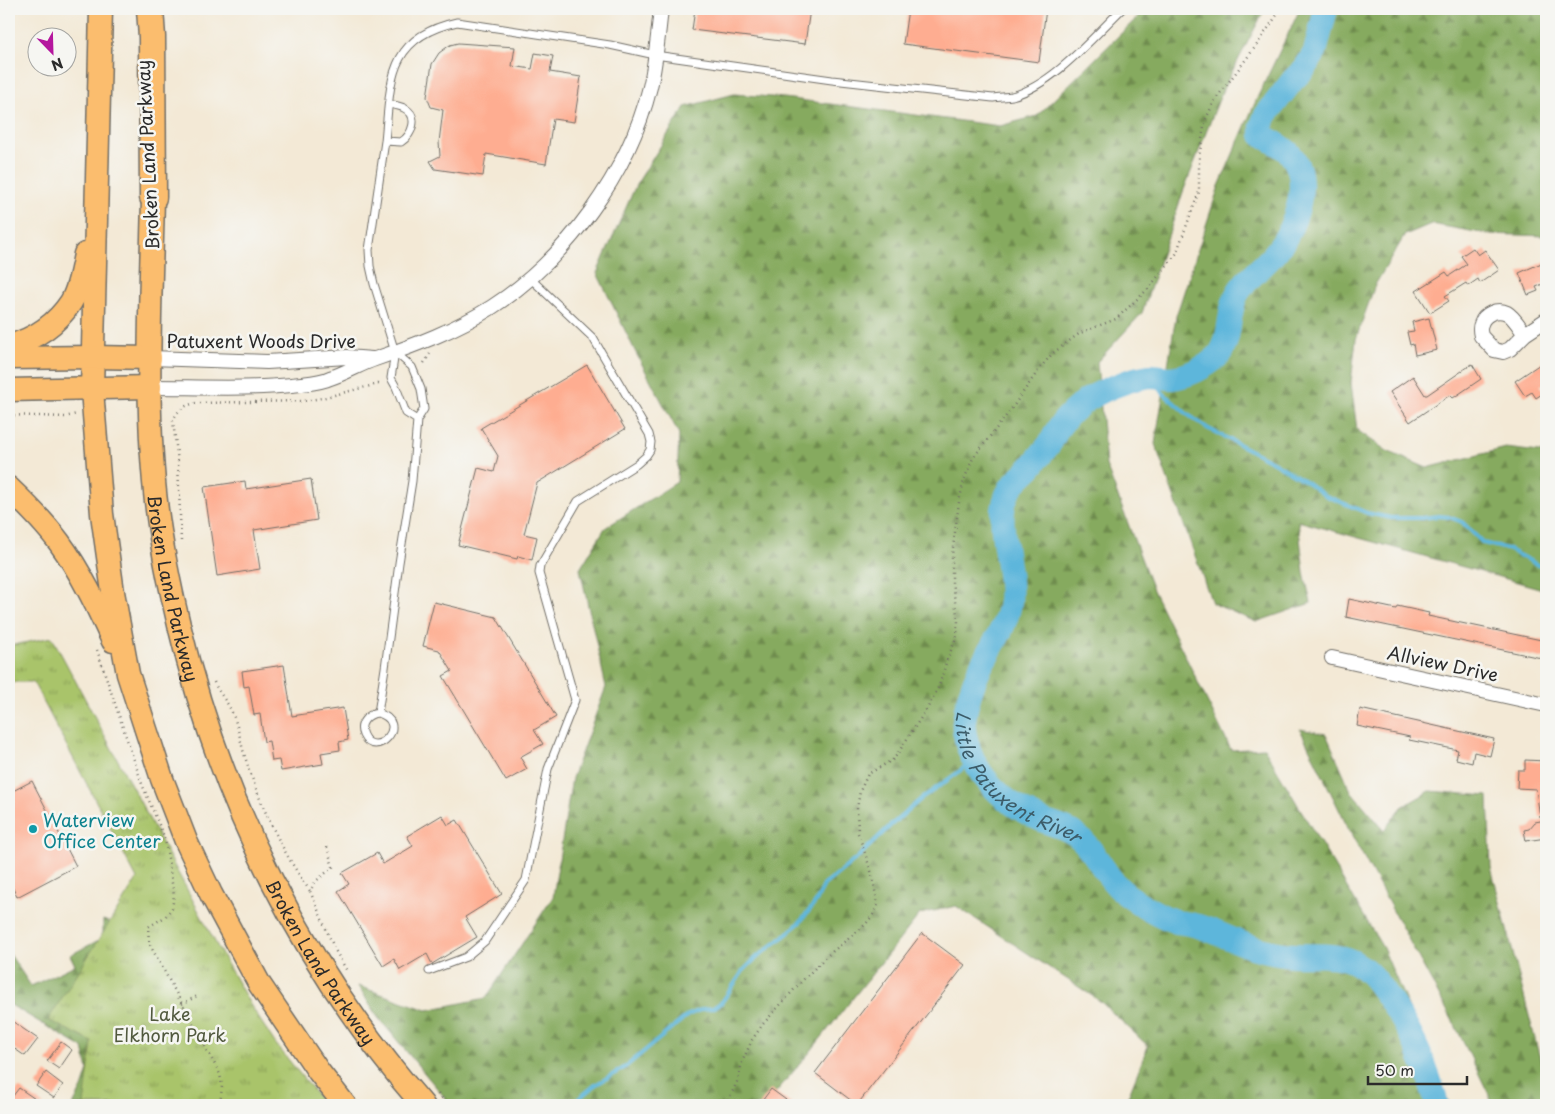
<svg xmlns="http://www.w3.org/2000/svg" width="1555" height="1114" viewBox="0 0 1555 1114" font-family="'Playpen Sans',sans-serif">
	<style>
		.forest { fill: url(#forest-firs); stroke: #586a44 }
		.park { fill: url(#park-tufts); stroke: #6a784a }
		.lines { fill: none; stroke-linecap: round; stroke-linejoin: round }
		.stream { stroke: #5db6db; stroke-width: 4 }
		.river { stroke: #5db6db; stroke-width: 24 }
		.building { fill: #fead91 }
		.lane-casing { stroke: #716e67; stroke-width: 9 }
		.street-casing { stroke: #716e67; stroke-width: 16 }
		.primary-casing { stroke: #716e67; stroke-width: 25 }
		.highway-casing { stroke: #716e67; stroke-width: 29 }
		.path { stroke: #716e67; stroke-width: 2.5; stroke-dasharray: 1 4; stroke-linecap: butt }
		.lane { stroke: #fff; stroke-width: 7 }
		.street { stroke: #fff; stroke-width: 14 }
		.primary { stroke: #fbbd6e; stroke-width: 22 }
		.highway { stroke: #fbbd6e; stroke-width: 26 }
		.culture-dot { fill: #0f9aa8; stroke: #f6f6f2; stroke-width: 2 }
		.labels { text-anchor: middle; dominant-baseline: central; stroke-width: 5; stroke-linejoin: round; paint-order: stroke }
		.street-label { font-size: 18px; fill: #2b2b2b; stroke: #f6f6f2 }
		.culture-label { font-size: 18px; fill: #0d838f; stroke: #f6f6f2; text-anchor: start }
		.park-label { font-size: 18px; fill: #51593e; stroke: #f6f6f2 }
		.water-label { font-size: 19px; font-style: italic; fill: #3c5c69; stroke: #f6f6f2 }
	</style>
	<defs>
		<pattern id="forest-firs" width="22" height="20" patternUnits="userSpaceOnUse" patternTransform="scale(1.25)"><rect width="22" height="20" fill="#86aa5e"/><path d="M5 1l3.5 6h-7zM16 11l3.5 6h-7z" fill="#6e8b4e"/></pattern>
		<pattern id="park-tufts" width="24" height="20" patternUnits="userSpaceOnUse" patternTransform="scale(1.25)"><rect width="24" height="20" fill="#a9c46a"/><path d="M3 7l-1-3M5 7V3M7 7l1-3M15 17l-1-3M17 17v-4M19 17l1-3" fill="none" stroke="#8a9f57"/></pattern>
	</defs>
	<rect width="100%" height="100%" fill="#f6f6f2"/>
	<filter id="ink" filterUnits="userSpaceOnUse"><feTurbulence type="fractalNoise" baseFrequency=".02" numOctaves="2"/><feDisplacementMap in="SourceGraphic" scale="10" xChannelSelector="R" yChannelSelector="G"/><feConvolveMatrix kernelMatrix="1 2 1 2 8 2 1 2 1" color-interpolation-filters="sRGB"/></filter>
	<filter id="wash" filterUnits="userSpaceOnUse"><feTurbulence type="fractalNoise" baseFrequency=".0096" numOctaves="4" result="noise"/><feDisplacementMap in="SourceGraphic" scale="20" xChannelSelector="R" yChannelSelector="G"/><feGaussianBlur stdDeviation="1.12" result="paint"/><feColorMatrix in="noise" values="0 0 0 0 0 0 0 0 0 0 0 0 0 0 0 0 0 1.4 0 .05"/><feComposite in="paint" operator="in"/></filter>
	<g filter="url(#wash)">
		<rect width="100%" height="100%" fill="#f3e9d6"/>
		<path class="forest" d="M1146 9H1265L1223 89 1183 192 1142 313 1097 362 1106 465 1153 590 1231 750 1264 748 1383 948 1450 1105H1140L1127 1099 1148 1046 1100 1001 956 906 920 914 810 1052 765 1105H451L376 1015 358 986 427 1010 486 998 553 897 572 778 606 687 580 569 605 528 677 482 679 434 636 353 597 273 636 185 685 107 734 94 784 98 1000 126 1037 116Z
			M1300 9H1546V236L1487 234 1431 224 1405 235 1375 285 1356 339 1351 383 1357 430 1387 451 1427 468 1506 448 1546 453V590L1298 521 1304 572 1311 603 1256 622 1212 603 1155 444 1176 316 1219 186 1258 96Z
			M1300 729 1326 734 1351 791 1384 830 1402 807 1430 791 1488 796 1491 867 1546 1082V1105H1494L1455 1025 1348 828Z
			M103 920 122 927 214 1105H73L82 1088 88 1070 83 1048 9 1004V953L31 986 75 965 70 955 103 938Z"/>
		<path class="park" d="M52 637 221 953 251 1006 275 1043 325 1105H84L92 1042 48 1020 137 879 33 682H9V646Z"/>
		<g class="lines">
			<path class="stream" d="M1152 376 1163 393 1187 414 1207 428 1275 463 1308 483 1324 495 1367 513 1391 518H1422L1439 516 1449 517 1462 522 1483 543 1507 549 1540 566 1546 567
				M571 1105 595 1085 624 1068 688 1015 703 1009 713 1008 722 1002 743 971 757 957 787 934 800 922 816 902 824 885 857 858 890 826 921 799 956 774 973 760"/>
			<path class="river" id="s1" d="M1326 9 1315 52 1305 68 1293 80 1266 115 1262 125V135C1271 141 1284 146 1291 155 1313 181 1294 232 1274 254 1262 269 1245 278 1236 296 1227 315 1232 341 1217 357 1205 368 1188 376 1172 378 1165 378 1157 376 1150 376 1142 377 1131 380 1123 383 1097 392 1076 404 1059 427 1055 433 1053 440 1048 446 1042 453 1036 461 1030 468 1023 475 1016 480 1010 489 990 520 1017 572 1009 608 1004 630 991 647 981 666 973 683 966 702 964 721 963 727 964 729 965 735 972 773 1002 802 1037 818 1050 825 1064 826 1076 835 1096 850 1103 874 1121 890 1133 901 1162 917 1177 922 1184 923 1192 924 1198 926 1217 932 1234 941 1252 947 1266 951 1279 954 1294 955 1314 956 1340 953 1357 964 1370 971 1378 984 1386 995 1410 1028 1427 1066 1437 1105"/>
		</g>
		<g id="blocks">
			<path class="building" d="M695 9H810L805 44 692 30Z
				M908 9H1046L1039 62 903 44Z
				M458 43 515 47 512 66 532 69 535 53 553 56 550 72 581 77 574 122 553 119 546 164 486 154 483 176 435 169 430 161 440 156 439 142 443 110 431 107 427 97 432 64 439 53 450 45Z
				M1473 248 1478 255 1485 250 1499 270 1480 283 1478 279 1468 286 1466 283 1445 296 1449 301 1430 313 1416 291 1446 272 1449 276 1467 264 1461 256Z
				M1546 261V283L1536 287 1538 291 1528 295 1519 273Z
				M1429 318 1437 350 1415 355 1413 344 1410 345 1407 332 1414 331 1412 322Z
				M1546 360V382L1540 386 1545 392 1536 398 1532 392 1525 396 1515 381Z
				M1472 364 1481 379 1453 398 1450 395 1410 422 1390 392 1413 376 1425 395H1427Z
				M587 365 625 429 537 483 524 534 537 537 532 560 518 556 517 559 458 545 478 468 494 472 498 456 481 428Z
				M311 479 317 520 254 530 260 569 217 576 204 487 245 481 246 489Z
				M1349 599 1396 609 1397 606 1429 613 1428 616 1546 641V659L1346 617Z
				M434 602 496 617 556 717 534 730 543 744 520 757 527 769 506 781 443 676 452 671 439 650 423 646Z
				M284 665 292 716 343 708 348 740 339 742 340 750 321 753 323 764 281 771 279 760 272 761 269 741 264 742 260 714 254 715 249 686 244 687 242 671Z
				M1360 709 1494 739 1490 756 1474 752 1472 763 1456 759 1458 750 1409 740 1410 737 1357 726Z
				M1525 760 1546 761V816L1540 817 1536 789 1517 788 1518 770H1525Z
				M32 781 76 866 17 897 9 880V793Z
				M442 815 448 825 457 820 502 894 465 917 477 937 432 964 427 954 400 970 394 959 383 966 338 891 349 884 342 873 377 853 383 864 413 846 407 836Z
				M1546 820V838L1526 841 1524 830 1529 829 1535 822Z
				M922 933 965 965 857 1105 815 1073Z
				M9 1019 38 1039 25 1056 9 1045Z
				M61 1042 72 1050 59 1069 47 1061Z
				M46 1072 63 1085 54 1098 36 1086Z
				M19 1088 44 1105H15L9 1101Z
				M771 1089 793 1105H759Z"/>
		</g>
	</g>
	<g filter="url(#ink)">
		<use href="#blocks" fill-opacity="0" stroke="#716e67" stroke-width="1"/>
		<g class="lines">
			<g class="lane-casing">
				<path id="lane" d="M389 104C394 105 400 106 404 108 420 116 412 135 401 142L385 141 369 250 370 266 374 284 395 352 391 378 396 387 406 413 417 420
					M385 141C391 81 387 37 457 22L610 45 655 55 832 80 993 98C999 97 1006 97 1012 96 1053 85 1092 38 1122 9
					M378 713C367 714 358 724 363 735 375 761 412 723 378 713L385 668 399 563 412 481 417 420 424 409 421 389 412 367 395 352
					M429 971 466 957 485 941 526 880 548 769 575 700 539 573 540 566 578 501 637 464 646 456 650 450 651 442 649 434 593 338 530 278"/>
			</g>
			<g class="street-casing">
				<path id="street" d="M1525 334C1520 328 1514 317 1507 313 1497 308 1484 314 1481 324 1479 328 1480 332 1481 336L1494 350 1503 352 1510 349 1525 334 1546 320
					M150 358 267 362 347 357 372 359
					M150 387C200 387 251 390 301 384 310 383 322 382 330 378 346 373 360 364 375 359 416 345 456 330 492 307 566 259 629 173 650 87 656 62 658 35 661 9
					M1332 658 1546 705"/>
			</g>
			<g class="primary-casing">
				<g id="primary">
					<path d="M101 9 92 390 102 514 113 592 128 674 162 779 186 841 211 894 260 985 319 1072 345 1105"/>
					<path id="s2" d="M152 180 153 197C151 301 144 406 157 510 162 549 170 587 179 625 221 803 303 967 423 1105"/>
					<path d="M9 346C34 339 56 325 71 302 79 289 82 270 85 254"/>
					<path d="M9 358 93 357 150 358"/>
					<path d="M9 390 150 387"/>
					<path d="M9 488C27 505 44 522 59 542 81 572 97 606 113 641"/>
				</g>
			</g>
			<g class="highway-casing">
				<path id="highway" d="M150 9 152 37 153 197"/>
			</g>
			<path class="path" d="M424 363 430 354
				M9 415 65 417 77 414
				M181 541 178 462 173 421C177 410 185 405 196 403L304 401 322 398 378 384 382 385
				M97 650 142 784 165 839 174 896 172 908 165 917 148 927 149 943 220 1074 222 1086 220 1105
				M214 682C219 694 229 703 233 715 239 729 241 745 246 760 261 807 281 850 310 891
				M327 847 333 867 316 881 310 891 335 950 347 971
				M182 1004 199 995
				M438 1094 448 1105
				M726 1105 738 1080 742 1062 752 1040 763 1024 800 983 827 956 865 925 873 915 878 905 871 871 858 833 857 809 860 791 868 774 894 759 928 707 939 686 947 660 957 636 958 621 952 582V555L959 502 964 480 973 458 1010 411 1040 368 1053 353 1080 333 1116 319 1148 289 1176 254 1199 192V157L1205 121 1215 100 1256 46 1281 9"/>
			<use href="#lane" class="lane"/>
			<use href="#street" class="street"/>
			<use href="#primary" class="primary"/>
			<use href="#highway" class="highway"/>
		</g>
	</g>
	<circle class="culture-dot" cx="33" cy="829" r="5"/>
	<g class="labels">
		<g class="street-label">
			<text transform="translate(147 155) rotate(-93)">Broken Land Parkway</text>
			<text x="261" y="340">Patuxent Woods Drive</text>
			<text stroke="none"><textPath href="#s2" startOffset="410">Broken Land Parkway</textPath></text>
			<text transform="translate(1443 663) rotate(12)">Allview Drive</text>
			<text stroke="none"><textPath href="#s2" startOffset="815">Broken Land Parkway</textPath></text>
		</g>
		<g class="culture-label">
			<text x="43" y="819">Waterview<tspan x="43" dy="21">Office Center</tspan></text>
		</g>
		<g class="park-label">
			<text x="170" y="1013">Lake<tspan x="170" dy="21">Elkhorn Park</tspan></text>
		</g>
		<g class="water-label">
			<text stroke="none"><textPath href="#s1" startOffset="995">Little Patuxent River</textPath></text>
		</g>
	</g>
	<rect width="1555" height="1114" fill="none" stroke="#f6f6f2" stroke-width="30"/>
	<g transform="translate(52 52) rotate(157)"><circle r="24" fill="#f6f6f2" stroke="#a5a5a2"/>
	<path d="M0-4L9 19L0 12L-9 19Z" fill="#b5179e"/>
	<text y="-8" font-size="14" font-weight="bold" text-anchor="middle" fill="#2b2b2b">N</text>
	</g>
	<path d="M1368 1076v8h99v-8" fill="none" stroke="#2b2b2b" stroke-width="2.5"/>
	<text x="1375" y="1076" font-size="15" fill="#2b2b2b" stroke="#f6f6f2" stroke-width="4" paint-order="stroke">50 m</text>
</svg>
